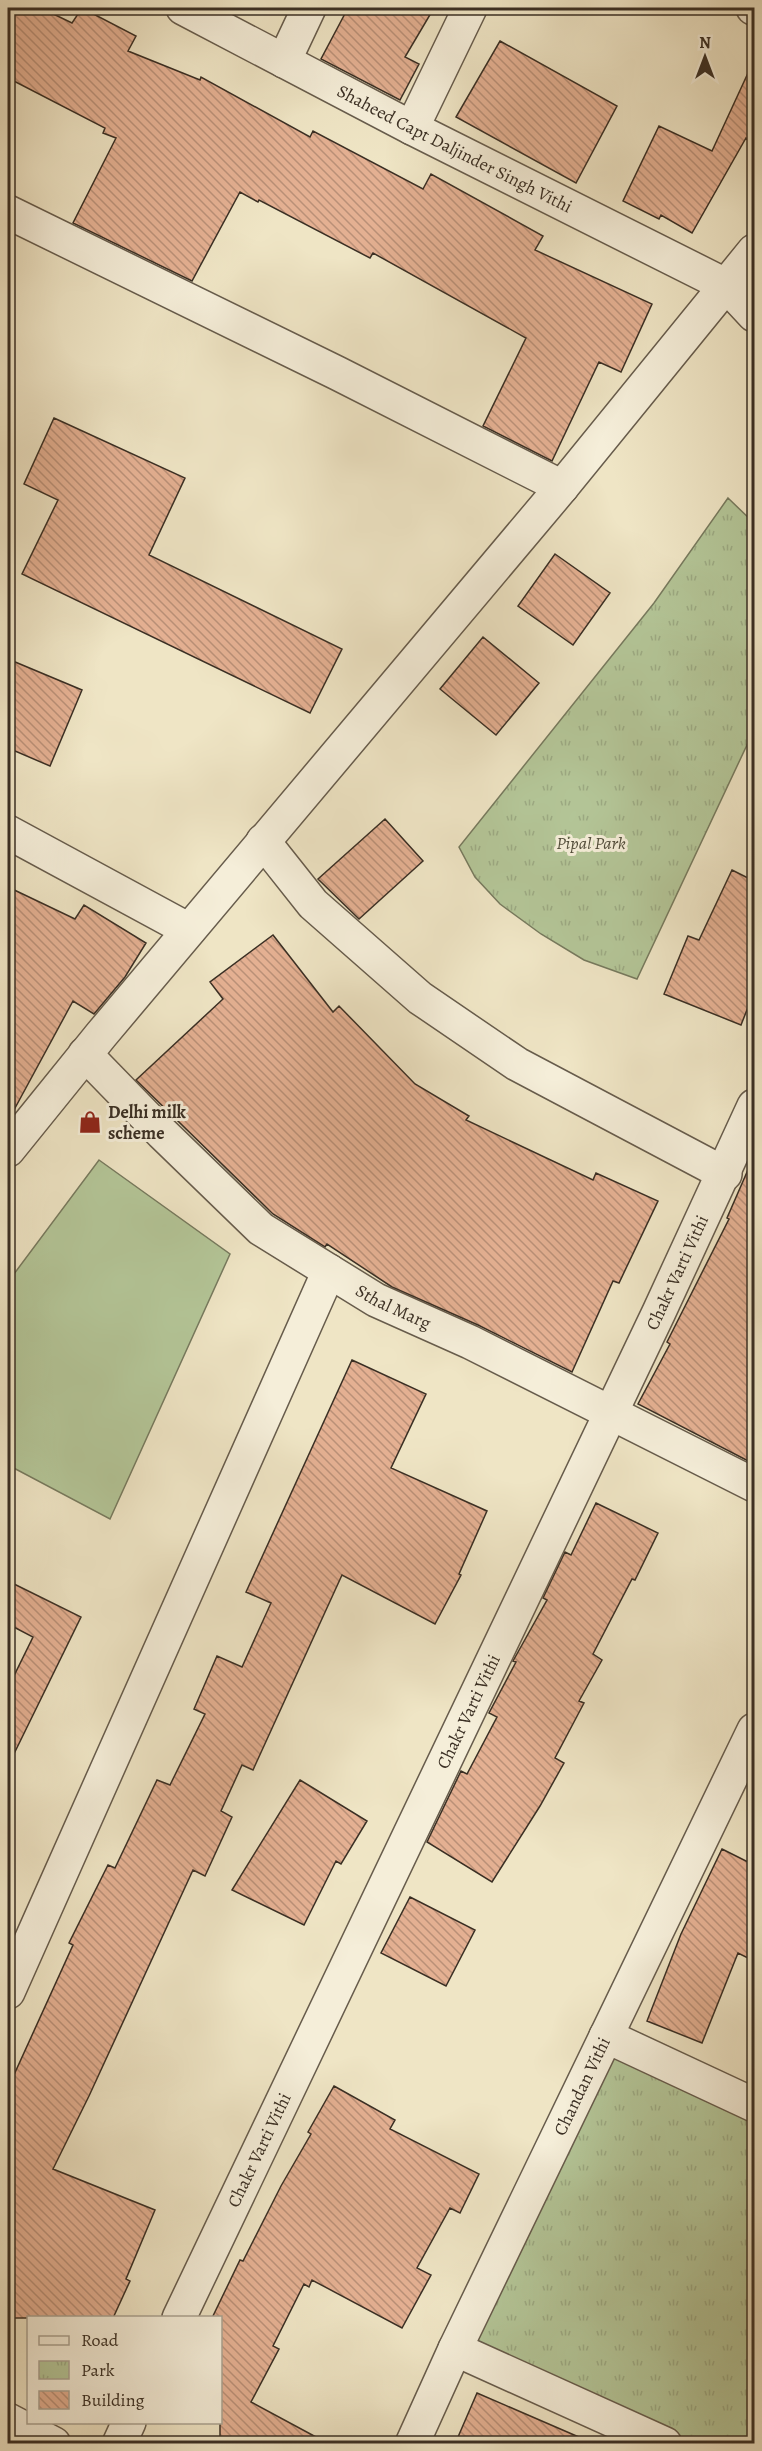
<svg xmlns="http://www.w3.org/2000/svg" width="762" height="2451" viewBox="0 0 762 2451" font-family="Alegreya,serif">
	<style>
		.grass { fill: #b4c698; stroke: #777a5e; stroke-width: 1.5 }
		.park { fill: url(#park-tufts); stroke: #777a5e; stroke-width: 1.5 }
		.building { fill: url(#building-back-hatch); stroke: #3a2f24; stroke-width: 1.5 }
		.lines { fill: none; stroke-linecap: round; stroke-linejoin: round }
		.street-casing { stroke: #675c4c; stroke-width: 36 }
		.street { stroke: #f5eed9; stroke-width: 33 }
		.labels { text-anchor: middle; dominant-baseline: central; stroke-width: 6; stroke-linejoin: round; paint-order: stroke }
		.street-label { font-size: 18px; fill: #3a2f24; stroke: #f5eed9 }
		.park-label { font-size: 18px; font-style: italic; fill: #524d3b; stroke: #f5eed9 }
		.poi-label { font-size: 18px; font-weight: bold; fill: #3a2f24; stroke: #f5eed9; text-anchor: start }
	</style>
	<defs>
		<pattern id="park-tufts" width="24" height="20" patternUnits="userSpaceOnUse" patternTransform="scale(1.5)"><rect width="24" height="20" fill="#b4c698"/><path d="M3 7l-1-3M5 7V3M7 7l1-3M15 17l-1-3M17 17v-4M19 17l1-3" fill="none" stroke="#9caa83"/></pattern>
		<pattern id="building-back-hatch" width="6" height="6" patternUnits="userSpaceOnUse" patternTransform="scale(1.5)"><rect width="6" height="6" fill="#e4b092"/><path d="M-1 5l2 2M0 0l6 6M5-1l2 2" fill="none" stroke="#ba9077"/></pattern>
	</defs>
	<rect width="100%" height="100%" fill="#efe5c5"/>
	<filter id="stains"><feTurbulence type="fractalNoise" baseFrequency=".00333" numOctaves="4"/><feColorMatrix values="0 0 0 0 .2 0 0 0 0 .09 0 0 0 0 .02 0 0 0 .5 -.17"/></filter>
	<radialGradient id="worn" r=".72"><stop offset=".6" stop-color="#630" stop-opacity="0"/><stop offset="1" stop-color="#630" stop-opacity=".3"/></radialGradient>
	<path class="grass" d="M99 1160 230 1254 110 1519 8 1465V1282Z"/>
	<path class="park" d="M728 498 754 523V730L637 979 584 960 541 934 500 904 475 877 459 847 654 603Z
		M606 2036 754 2105V2443H665L455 2349Z"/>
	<path class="building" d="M8 8H41L72 23 82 8 136 36 128 51 200 80 201 77 310 137 313 131 423 189 431 174 543 236 535 250 652 304 621 372 599 362 552 461 483 426 526 338 373 253 370 258 259 200 258 202 240 192 192 281 73 223 116 138 103 133 105 128 8 78Z
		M348 8H434L405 57 419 64 400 100 321 59Z
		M500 41 617 106 576 183 456 117Z
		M754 60V142L746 138 692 233 661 215 659 219 623 201 659 126 712 151Z
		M54 418 185 478 149 555 342 649 310 713 22 574 58 500 24 484Z
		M555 554 610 593 573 645 518 606Z
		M483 637 539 683 496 735 440 689Z
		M8 659 82 690 50 766 8 748Z
		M385 819 423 861 359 919 318 879Z
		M732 870 754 881V992L741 1025 664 994 688 936 699 940Z
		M8 887 75 919 84 905 146 943 125 977 94 1014 73 1001 8 1121Z
		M273 935 333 1012 339 1006 415 1084 469 1116 466 1120 593 1180 596 1173 658 1201 619 1283 613 1281 572 1372 478 1325 392 1287 327 1244 325 1247 273 1214 136 1080 223 999 210 982Z
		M754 1156V1464L638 1404 670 1344 667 1342 729 1219 727 1218Z
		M352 1360 426 1394 391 1468 487 1511 459 1574 461 1575 435 1624 342 1575 253 1770 242 1765 221 1811 232 1817 205 1876 193 1870 89 2096 53 2169 155 2210 126 2279 130 2281 113 2318H8V2088L73 1945 69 1943 108 1865 115 1868 157 1780 170 1785 205 1714 194 1709 217 1656 242 1667 271 1603 246 1592Z
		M596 1503 658 1533 635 1580 632 1579 593 1654 602 1660 579 1701 584 1703 555 1758 564 1763 540 1806 492 1882 427 1842 461 1771 467 1774 497 1717 489 1713 516 1662 513 1661 547 1600 543 1598 565 1552 571 1555Z
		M8 1581 81 1617 8 1766V1688L33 1637 8 1624Z
		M300 1780 367 1821 341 1864 336 1861 304 1925 232 1890Z
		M722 1849 754 1865V1961L738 1953 702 2043 647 2021 681 1934Z
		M410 1897 475 1930 446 1986 381 1953Z
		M334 2086 395 2120 390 2129 479 2174 460 2213 450 2208 417 2268 431 2275 402 2328 312 2280 309 2287 304 2284 273 2346 279 2349 251 2402 329 2444H220V2318H212L240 2260 243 2261 281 2186 311 2134 308 2132Z
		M477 2393 595 2444H455Z"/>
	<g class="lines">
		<g class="street-casing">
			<g id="street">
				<path id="s1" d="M183 8 412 128 727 286 754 315"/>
				<path d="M753 8H754"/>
				<path d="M284 61 309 8"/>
				<path d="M412 128 470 8"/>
				<path d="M8 212 337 373 562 487"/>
				<path d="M8 832 189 930"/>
				<path d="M263 841 313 904 420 998 517 1064 725 1174"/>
				<path id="s2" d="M85 1054 162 1133 261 1229 376 1300 470 1342 754 1485"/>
				<path d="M8 1150 101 1035 562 487 754 251"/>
				<path d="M8 1992 329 1271"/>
				<path d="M606 2036 754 2105"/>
				<path id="s3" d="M179 2318 659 1312 754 1106"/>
				<path d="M455 2349 665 2444"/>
				<path d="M8 2420 54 2444"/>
				<path d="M119 2444 129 2422"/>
				<path id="s4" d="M412 2444 455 2349 754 1730"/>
			</g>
		</g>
		<use href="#street" class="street"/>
	</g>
	<defs>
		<g id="shop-bare" transform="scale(1.8)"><path d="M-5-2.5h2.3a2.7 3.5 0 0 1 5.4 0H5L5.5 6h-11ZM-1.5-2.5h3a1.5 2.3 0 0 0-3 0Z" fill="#8f2418" stroke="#f5eed9" stroke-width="2.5" paint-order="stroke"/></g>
	</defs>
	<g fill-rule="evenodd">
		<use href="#shop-bare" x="90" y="1122"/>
	</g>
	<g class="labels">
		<g class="street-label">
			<text stroke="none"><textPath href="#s1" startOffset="306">Shaheed Capt Daljinder Singh Vithi</textPath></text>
			<text stroke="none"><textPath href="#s3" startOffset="1158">Chakr Varti Vithi</textPath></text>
			<text stroke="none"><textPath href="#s2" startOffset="402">Sthal Marg</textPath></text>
			<text stroke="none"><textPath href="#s3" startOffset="672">Chakr Varti Vithi</textPath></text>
			<text stroke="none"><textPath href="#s4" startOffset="396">Chandan Vithi</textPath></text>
			<text stroke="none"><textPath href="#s3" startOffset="186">Chakr Varti Vithi</textPath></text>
		</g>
		<g class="park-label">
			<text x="591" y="843">Pipal Park</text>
		</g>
		<g class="poi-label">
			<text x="108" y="1112">Delhi milk<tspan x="108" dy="21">scheme</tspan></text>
		</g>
	</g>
	<rect width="762" height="2451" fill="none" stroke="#efe5c5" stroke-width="30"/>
	<rect x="9" y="9" width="744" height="2433" fill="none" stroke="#3a2f24" stroke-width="3"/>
	<rect x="15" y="15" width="732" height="2421" fill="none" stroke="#3a2f24" stroke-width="1.5"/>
	<rect x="27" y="2316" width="195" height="108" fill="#f5eed9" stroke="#aaa291" stroke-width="1.5"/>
	<rect x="39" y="2336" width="30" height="9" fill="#f5eed9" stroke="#aaa291" stroke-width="1.5"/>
	<text x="81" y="2346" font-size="18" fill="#3a2f24">Road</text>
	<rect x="39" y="2361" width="30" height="18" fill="url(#park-tufts)" stroke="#aaa291" stroke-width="1.5"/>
	<text x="81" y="2376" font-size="18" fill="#3a2f24">Park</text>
	<rect x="39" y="2391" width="30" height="18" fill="url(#building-back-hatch)" stroke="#aaa291" stroke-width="1.5"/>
	<text x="81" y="2406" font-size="18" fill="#3a2f24">Building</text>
	<g transform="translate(705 57)" stroke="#f5eed9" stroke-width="4.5" paint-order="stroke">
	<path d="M0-4.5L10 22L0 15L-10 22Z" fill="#3a2f24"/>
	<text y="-9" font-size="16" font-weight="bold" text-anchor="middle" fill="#3a2f24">N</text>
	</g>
	<rect width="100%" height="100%" filter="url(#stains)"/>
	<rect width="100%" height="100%" fill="url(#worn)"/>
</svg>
